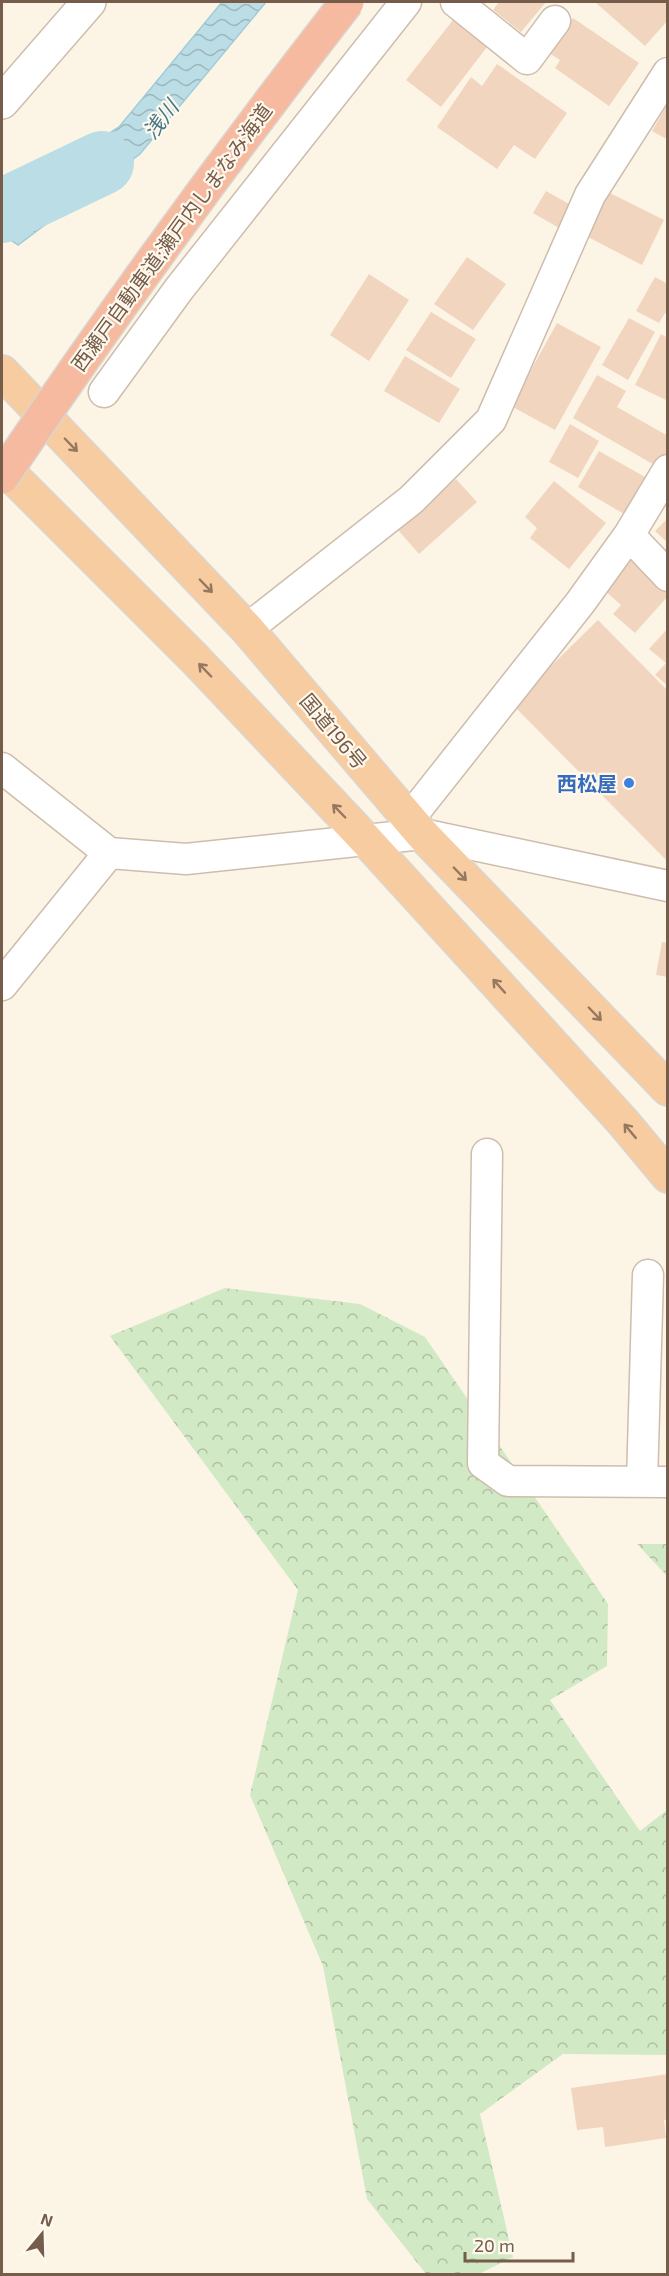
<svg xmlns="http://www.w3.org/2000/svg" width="669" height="2276" viewBox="0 0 669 2276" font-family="'Exo 2','Noto Sans JP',sans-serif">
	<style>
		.forest { fill: url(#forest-crowns) }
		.water { fill: url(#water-waves); stroke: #a1ccd7; stroke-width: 1.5 }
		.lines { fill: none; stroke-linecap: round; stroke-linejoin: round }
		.river { stroke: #bbdde5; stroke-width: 64 }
		.building { fill: #f1d5bf }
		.minor-casing { stroke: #cebdad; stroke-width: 33 }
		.tertiary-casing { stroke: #cebdad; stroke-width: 36 }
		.trunk-casing { stroke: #dbd5d0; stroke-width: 36 }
		.minor { stroke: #fff; stroke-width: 30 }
		.tertiary { stroke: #fff; stroke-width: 33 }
		.trunk { stroke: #f7cca0; stroke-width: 33 }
		.motorway-bridge-casing { stroke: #dbd5d0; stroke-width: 36; stroke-linecap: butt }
		.motorway-bridge { stroke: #f5ba9f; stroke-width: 33 }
		.oneway { stroke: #967860 }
		.shop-dot { fill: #3f7fe0; stroke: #fff9ed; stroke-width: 2 }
		.labels { text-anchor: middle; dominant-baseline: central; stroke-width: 4.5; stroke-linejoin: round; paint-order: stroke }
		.street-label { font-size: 20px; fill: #755c4b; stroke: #fff9ed }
		.shop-label { font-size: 20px; font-weight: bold; fill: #366cbe; stroke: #fff9ed; text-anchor: end }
		.water-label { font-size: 21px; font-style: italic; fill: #467a88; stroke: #fff9ed }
	</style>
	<defs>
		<pattern id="forest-crowns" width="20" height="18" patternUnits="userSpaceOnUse" patternTransform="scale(1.5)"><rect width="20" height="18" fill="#d2e9c5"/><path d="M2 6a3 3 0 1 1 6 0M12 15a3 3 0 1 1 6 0" fill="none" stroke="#afc0a2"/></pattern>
		<pattern id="water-waves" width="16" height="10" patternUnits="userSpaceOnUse" patternTransform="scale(1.5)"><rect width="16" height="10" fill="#bbdde5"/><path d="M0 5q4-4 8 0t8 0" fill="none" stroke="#9db6bc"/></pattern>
	</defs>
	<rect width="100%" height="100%" fill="#fcf5e6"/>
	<path class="forest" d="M225 1288 360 1304 425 1337 608 1604 607 1666 550 1700 640 1831 667 1810V2055L563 2054 480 2114 513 2257 479 2274H426L367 2199 323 1966 250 1795 298 1590 110 1336Z
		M637 1544H667V1576Z"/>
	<path class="water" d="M222 2H266L140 154 18 245 2 234 37 176 67 161 119 127Z"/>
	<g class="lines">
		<path class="river" d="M2 211 102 163"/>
	</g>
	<path class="building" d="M499 2H546L521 32 493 10Z
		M595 2H668V20L645 46Z
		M573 18 639 63 609 106 555 68 560 60 549 53Z
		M453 20 487 47 441 107 406 80Z
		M497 64 567 113 535 159 514 145 497 169 437 127 471 77 482 86Z
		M668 103V140L652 131Z
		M546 191 571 205 559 228 533 213Z
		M608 192 664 220 642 265 586 236Z
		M467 257 506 284 473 330 434 304Z
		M369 274 409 300 369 361 330 335Z
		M655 277 668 284V315L665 313 659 323 636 311Z
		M431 312 476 339 451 378 406 350Z
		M629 318 655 332 628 380 602 365Z
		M557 323 601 347 555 430 511 406Z
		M661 334 668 338V401L635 385Z
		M405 356 460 389 439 423 384 391Z
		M597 375 626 391 617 407 668 436V461L663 470 573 418Z
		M570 424 599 441 578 478 549 462Z
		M599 451 645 477 624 514 578 487Z
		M456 479 477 502 419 554 398 530Z
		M554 481 606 523 569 569 530 538 537 528 525 517Z
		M668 518V543L655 531Z
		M631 555 668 587V596L635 633 613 614 621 605 602 588Z
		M598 620 668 691V862L512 704Z
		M668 628V686L655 675 666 663 649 649Z
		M662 942 668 943V977L656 975Z
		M668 2074V2119L664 2120 666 2138 605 2147 603 2127 577 2130 571 2088Z"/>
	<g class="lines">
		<g class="minor-casing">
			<path id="minor" d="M456 2 527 59 555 21
				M104 392 179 289 406 2
				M668 470 629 535 668 576
				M247 629 411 500 491 420 590 195 668 73
				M2 768 109 853 186 859 422 834 668 886
				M409 819 580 603 629 535
				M2 985 109 853
				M487 1154 483 1463 508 1481 668 1482
				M642 1482 648 1275"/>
		</g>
		<g class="tertiary-casing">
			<path id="tertiary" d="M2 102 89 2"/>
		</g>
		<g class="trunk-casing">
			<path id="trunk" d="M2 372 247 629 422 834 668 1089
				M2 466 195 659 366 840 623 1122 668 1176"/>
		</g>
		<use href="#minor" class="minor"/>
		<use href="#tertiary" class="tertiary"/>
		<use href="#trunk" class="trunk"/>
		<g class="motorway-bridge-casing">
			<path id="motorway-bridge" d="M2 477C111 315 227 156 347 2"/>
		</g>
		<use href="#motorway-bridge" class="motorway-bridge"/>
	</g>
	<defs><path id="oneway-shaft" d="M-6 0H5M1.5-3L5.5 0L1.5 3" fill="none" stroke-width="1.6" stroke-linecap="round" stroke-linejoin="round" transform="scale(1.5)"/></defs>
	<g class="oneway">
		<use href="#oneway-shaft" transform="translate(71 445) rotate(46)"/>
		<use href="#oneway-shaft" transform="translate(206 586) rotate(46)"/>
		<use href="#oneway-shaft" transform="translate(205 670) rotate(-134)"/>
		<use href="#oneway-shaft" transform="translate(339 811) rotate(-134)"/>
		<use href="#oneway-shaft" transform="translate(460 874) rotate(46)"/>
		<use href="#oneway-shaft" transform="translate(499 986) rotate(-132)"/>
		<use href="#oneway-shaft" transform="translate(595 1014) rotate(46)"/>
		<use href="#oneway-shaft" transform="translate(630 1131) rotate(-130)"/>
	</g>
	<circle class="shop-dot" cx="629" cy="783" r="6"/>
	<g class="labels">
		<g class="street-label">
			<text transform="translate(171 237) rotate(-54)">西瀬戸自動車道;瀬戸内しまなみ海道</text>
			<text transform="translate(334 731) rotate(50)">国道196号</text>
		</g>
		<g class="shop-label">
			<text x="617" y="783">西松屋</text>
		</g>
		<g class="water-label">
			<text transform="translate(160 119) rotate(-52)">浅川</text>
		</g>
	</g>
	<rect width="669" height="2276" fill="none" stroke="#755c4b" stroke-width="6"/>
	<g transform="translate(42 2234) rotate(19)" stroke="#fff9ed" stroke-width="4.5" paint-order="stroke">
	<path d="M0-4.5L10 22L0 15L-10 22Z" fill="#755c4b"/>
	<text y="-9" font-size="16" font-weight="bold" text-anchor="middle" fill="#755c4b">N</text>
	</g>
	<path d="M465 2252v9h108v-9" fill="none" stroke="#755c4b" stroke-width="3"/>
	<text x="474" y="2252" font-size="18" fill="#755c4b" stroke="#fff9ed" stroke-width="4.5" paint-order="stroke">20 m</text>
</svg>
